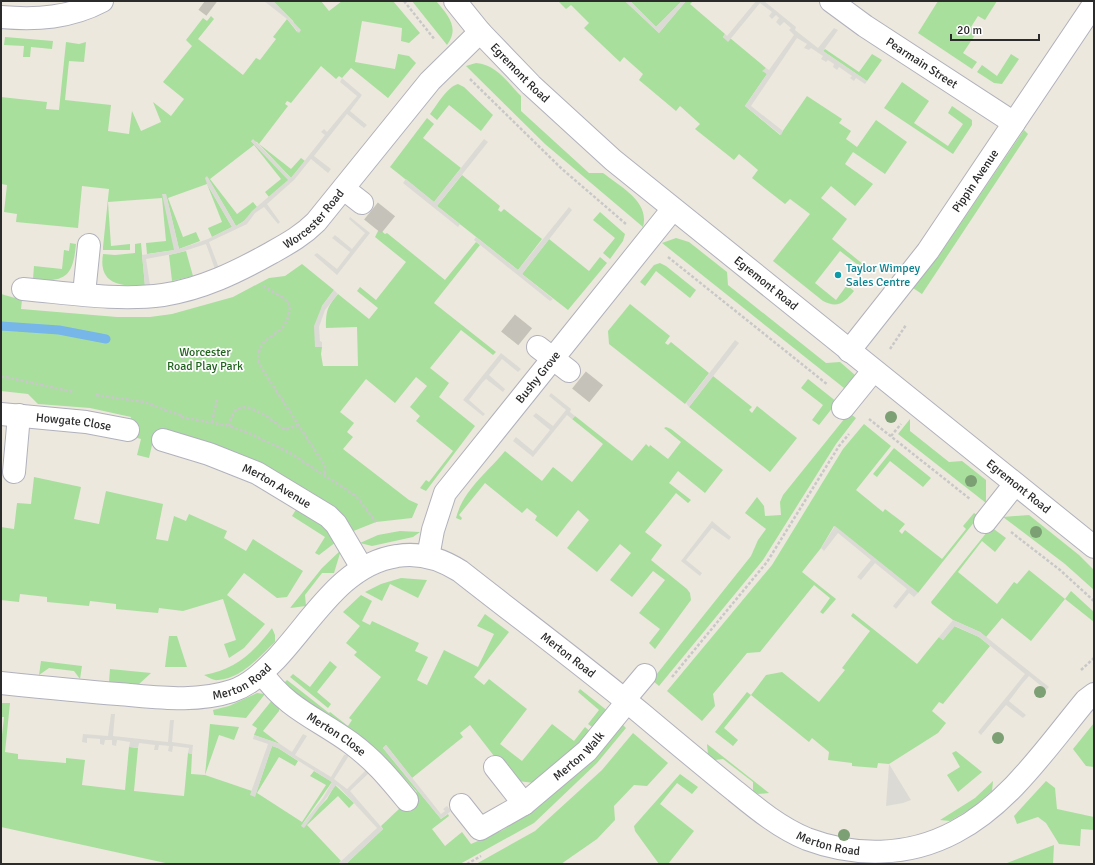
<svg xmlns="http://www.w3.org/2000/svg" width="1095" height="865" viewBox="0 0 1095 865" font-family="Signika,sans-serif">
	<style>
		.green { fill: #a8df9d }
		.plaza { fill: #dcdad4 }
		.lines { fill: none; stroke-linecap: round; stroke-linejoin: round }
		.stream { stroke: #76b6e8; stroke-width: 9 }
		.minor-tunnel { stroke: #c5c2b9; stroke-width: 22; stroke-dasharray: 22 11; stroke-linecap: butt }
		.minor-casing { stroke: #b1b1bd; stroke-width: 24 }
		.path { stroke: #c8c8c8; stroke-width: 2.5; stroke-dasharray: 3 2; stroke-linecap: butt }
		.minor { stroke: #fff; stroke-width: 22 }
		.tree { fill: #7c9f74 }
		.culture-dot { fill: #0f9aa8; stroke: #fff; stroke-width: 1.5 }
		.labels { text-anchor: middle; dominant-baseline: central; stroke-width: 3.5; stroke-linejoin: round; paint-order: stroke }
		.street-label { font-size: 12px; fill: #2b2b2b; stroke: #fff }
		.culture-label { font-size: 12px; fill: #0d838f; stroke: #fff; text-anchor: start }
		.park-label { font-size: 12px; fill: #21641e; stroke: #fff }
	</style>
	<rect width="100%" height="100%" fill="#ece8dd"/>
	<path class="green" d="M273 1H321L329 11 342 1H393L420 33 409 43 401 41 402 28 362 21 355 62 395 69 398 54 409 56 416 63 388 98 351 68 342 78 339 76 336 79 321 66 291 103 287 101 285 104 288 106 259 144 291 169 301 158 305 161 291 178 257 142 251 141 289 180 269 197 265 192 281 179 254 145 210 179 237 214 253 202 257 207 244 221 236 226 208 178 207 184 232 227 212 237 208 228 222 222 207 184 168 198 183 237 196 232 200 241 179 249 166 194 175 250 147 254 146 243 166 241 162 198 108 202 111 246 130 244V250H103V247L109 189 82 186 78 228 16 222 17 214 4 212 7 185 1 184V97L47 102 46 109 59 110 66 42 79 44 86 42 84 62 69 61 65 100 111 105 108 131 129 134 132 111 141 131 161 122 153 102 171 116 184 99 163 82 192 46 186 40 203 18 207 21 211 16 214 19 198 39 243 75 256 58 260 60 276 39 273 37 287 19 298 33 293 21Z
		M412 1H436C448 15 460 28 447 45Z
		M558 1H625L659 33 686 1H693L690 4 725 34 723 37 728 41 730 38 766 68 764 71 767 74 745 106 780 135 807 96 842 119 839 123 851 131 846 139 857 147 876 120 907 142 885 174 853 152 845 164 873 184 855 206 831 186 821 198 847 219 832 239 864 265 862 268 840 251 815 283 836 300 847 285 854 291C845 302 838 309 823 301L773 261 810 214 790 199 785 204 752 178 758 170 739 154 734 160 695 129 700 124 680 106 676 111 639 80 643 74 624 57 620 62 584 28 589 23 571 5 566 9Z
		M630 1H682L656 27Z
		M938 1H997L985 20 978 16 971 27 977 32 963 53 977 62 972 69 918 33Z
		M5 37 53 41 52 49 31 47 30 57H23L24 46 4 45Z
		M825 49 859 72 872 54 882 60 867 81 823 51Z
		M1011 54 1019 59 1002 84 994 83 977 72 982 65 997 76Z
		M476 63C496 64 508 83 521 96V111L589 173H603C621 187 650 202 643 227L545 144 466 66Z
		M902 82 929 101 914 123 948 146 963 124 948 113 952 106 972 120V125L953 154 884 108Z
		M458 84 464 87 493 115 481 131 449 105 437 120 430 114C437 105 447 87 458 84Z
		M427 118 434 124 423 138 461 168 434 202 390 167Z
		M1024 130 1028 134 922 294 913 288 938 257Z
		M462 175 500 206 498 210 501 212 504 209 542 239 518 270 437 206Z
		M600 212 625 234 623 241 610 259 603 253 615 238 593 220Z
		M379 229 385 234 387 233 445 280 476 242 480 245 434 303 496 352 493 355 461 330 430 368 449 383 439 397 475 426 426 491 420 488 426 480 429 482 453 451 416 421 420 416 410 407 427 386 416 377 395 403 366 379 340 412 354 423 347 432 353 437 343 449 409 500 418 504 412 518 376 522 351 532 333 507 283 476 152 445 149 458 137 455 141 439 127 435 131 417 90 408 38 404 28 394 1 391V294L22 300 21 309 117 317H150L172 314 233 297 269 278 285 276 302 264 334 290 322 306 315 347H322L321 354 323 366H358L357 327 326 328C326 311 327 307 338 294L369 319 378 308 357 291 360 287 376 300 406 262 375 237Z
		M676 238 689 242 727 272 728 285 826 363 840 362 855 375 844 388 662 243Z
		M549 239 589 271 600 257 607 263 568 310 522 274Z
		M70 243 76 244C73 276 66 283 33 279L34 266 62 269 64 250 69 251Z
		M141 243 145 286C121 286 98 285 103 254L115 255 135 253V244Z
		M186 251 193 276 172 281 169 255Z
		M660 263 666 266 696 290 690 298 656 271 645 286 640 282 654 265Z
		M630 304 670 336 665 343 668 345 671 342 709 373 685 404 609 344 608 331Z
		M713 376 752 407 749 410 752 413 757 406 797 438 770 472 689 407Z
		M808 379 837 402 819 425 812 420 823 405 801 388Z
		M849 413 856 418 836 444 763 560 659 686 652 680 751 556 758 540 766 529 745 513 757 497 764 506 765 516 781 515 780 502 783 495Z
		M575 416 632 461 646 444 649 447 650 445 668 459 681 442 664 428 666 427 671 429 723 470 705 493 678 471 669 483 691 500 688 503 676 493 645 532 662 545 651 560 687 589 690 593 691 600 655 649 649 643 660 629 639 613 665 580 653 571 632 597 610 580 631 553 620 544 597 572 567 548 589 520 578 510 557 537 535 520 537 516 527 508 522 513 485 483 459 515 462 518 461 520 456 518C463 490 488 472 505 451L542 481 553 467 572 482 603 444 572 419Z
		M910 419V431L949 462 962 461 986 480V503L898 434Z
		M864 424 891 446 856 490 883 512 885 509 905 524 899 531 902 534 905 530 942 559 966 529 963 526 974 513 979 516 918 593 834 526 821 548 802 572 836 599 823 614 820 612 830 598 814 585 760 652 747 653 713 694 715 706 702 721 667 691 772 565 843 449Z
		M894 448 931 478 923 487 890 461 877 477 873 474Z
		M34 477 81 487 74 519 99 524 106 491 163 504 156 539 168 541 174 516 186 521 189 514 227 531 224 538 246 551 253 539 303 571 287 597 277 598 244 573 227 595 265 624 244 648 229 658 224 644 236 640 223 599 183 611 159 608 158 613 116 609V604L90 601 89 606 47 602V597L20 594 19 602 1 600V527L14 529 17 503 31 504Z
		M297 508 323 525 336 542 319 555 315 553 325 537 292 516Z
		M1029 515 1079 555 1094 570V590L1065 564 1003 517Z
		M991 527 1006 538 995 552 982 541 958 572 997 604 1014 582 1017 584 1029 570 1065 599 1071 591 1094 612V622L1065 599 1031 641 1002 618 986 637 980 632 953 620 932 604 931 602Z
		M400 531 420 532 413 537 372 546 360 543 378 535Z
		M341 550 334 573H322L305 595 306 606 290 608 322 568Z
		M401 578 427 580 418 598 390 584 382 601 365 592 381 584Z
		M361 595 372 601 362 621 370 625 372 621 419 643 415 651 428 657 417 680 427 685 444 650 478 667 494 634 477 626 485 614 509 632 474 677 484 685 489 679 527 709 500 744 522 761 552 724 574 741 585 727 592 733 534 783 518 781 501 765 470 725 460 733 463 737 412 778 386 745 383 748 441 819 448 814 449 816 432 829 445 846 462 832 471 844 503 830 516 821 594 756 620 722 626 728 597 763 534 823 460 864H346L383 829 381 826 417 792 390 763 351 731 308 704 283 684 287 680 329 713 330 712 348 726 352 720 349 718 381 677 354 655 357 652 346 643 360 626 343 612Z
		M853 613 917 664 939 637 943 640 954 626 979 637 990 646 943 704 939 702 932 711 946 723 938 733 889 764 878 763 877 768 852 766V763L828 760 829 752 812 738 809 742 751 695 724 728 738 740 733 746 715 732 747 692 751 695 766 675 782 672 819 702 845 670 842 668 870 631 851 616Z
		M272 628 275 635V642C259 657 241 679 218 680 214 681 208 677 204 675 235 670 254 652 272 628Z
		M169 636H177L187 667H165Z
		M41 661 82 666 80 679 74 671 49 668 39 675Z
		M330 661 337 667 317 692 331 704 328 708 290 677 293 674 310 687Z
		M110 669 151 673 138 685 109 682Z
		M580 689 609 712 595 729 588 724 599 710 578 692Z
		M257 693 265 694 246 718 214 715 213 710 229 706Z
		M273 699 279 707V711L263 731 280 744 254 735 257 728 252 725Z
		M1 703H10L5 752 18 754V759L66 763V758L85 760 82 785 125 790 129 747 138 748 134 791 184 796 188 753 192 754 191 774 205 775 210 724 239 727 234 740 219 735 205 775 252 791 251 793H256L272 746 278 748 298 761 295 766 279 757 257 793 302 822 326 785 310 776 314 771 332 782 301 826 327 799 335 785 354 803 349 808 338 796 307 825 341 861 338 864H170L1 827V744L4 717H1Z
		M1094 723V767L1086 766 1073 749Z
		M633 733 668 763 647 786 634 785 614 806 615 820 597 839 561 864H476L535 831 602 770Z
		M707 744 769 793 758 794 753 791V782L723 759 715 760 708 755Z
		M956 751 982 772 958 792 947 775 960 767 952 753Z
		M680 774 698 787 692 794 677 783 660 804 694 831 668 864H659L635 831 634 826Z
		M993 781 992 791 972 808 950 821 940 820 975 798Z
		M1046 781 1055 788 1057 809 1094 817V830L1081 829 1080 846 1059 844 1046 823 1038 817 1017 824 1014 816Z
		M1054 845 1053 864H1007V863Z"/>
	<path class="plaza" d="M264 1H273L301 30 299 33 287 19Z
		M625 1H630L656 27 682 1H686L659 33Z
		M756 1H764L796 27 795 30 818 48 834 28 838 30 823 51 867 81 865 84 856 78 854 81 850 78 852 76 839 67 837 70 833 67 834 64 828 60 826 62 821 59 823 56 811 48 809 50 804 48 807 44 797 38 751 106 783 131 781 135 745 106 767 74 762 71 766 68 769 70 794 35 789 30 791 28 784 22 780 26 776 22 779 18 776 15 772 19 769 16 772 12 760 3 728 42 723 37 725 34 727 36Z
		M342 78 362 95 350 111 367 125 364 128 347 114 314 156 331 169 328 173 311 159 294 180 267 204 280 222 278 224 264 207 255 213 247 224 209 242 219 268 215 269 206 244 178 253 146 259 150 285 145 286 142 255 174 250 162 194H166L179 249 208 239 232 227 207 184 205 178 207 176 236 226 244 221 252 211 288 180 251 141 253 139 258 144 291 178 325 135 321 132 324 129 327 132 357 96 340 82Z
		M484 139 488 142 437 206 460 224 458 227 403 183 406 179 434 202Z
		M569 207 572 210 522 274 553 299 550 301 474 240 476 237 518 270Z
		M350 217 370 233 337 275 314 255 317 253 337 269 350 252 332 238 335 235 352 249 365 233 349 219Z
		M334 290 338 294 325 310 319 327 320 341 322 342V347H315L314 326 322 306Z
		M735 340 739 343 689 407 686 403Z
		M501 353 521 369 518 372 502 359 489 375 505 389 503 392 486 379 482 383 469 400 485 414 483 416 463 400Z
		M551 393 571 409 570 412 575 416 572 419 567 415 533 457 513 441 516 437 533 451 550 430 533 416 536 413 553 426 566 410 549 396Z
		M712 521 731 537 729 540 712 528 686 560 702 573 700 576 681 561Z
		M835 526 916 591 918 593 914 597 909 593 896 609 893 606 907 589 875 563 861 580 857 577 871 560 838 533 824 551 821 548Z
		M953 620 980 632 1049 687 1046 690 1029 676 1022 684 1009 701 1026 715 1023 718 1006 705 981 735 978 732 1025 674 979 637 955 626 943 640 939 637Z
		M111 714H115L113 736 168 742 170 720H174L172 742 193 745 192 754 188 753 189 748 173 746 172 752 168 751 169 746 159 745 158 750H154L155 745 139 743 138 748 132 747H129L130 742 117 740 116 746 112 745V740H105L104 745 100 744V739L87 738V743L82 742 83 734 108 736Z
		M303 734 307 736 295 755 331 777 344 755 350 754 334 779 347 789 368 768 369 773 350 791 383 829 346 864H338L377 828 340 788 336 785 307 824 304 828 301 826 323 798 332 782 278 748 272 746 255 797 250 795 268 744 253 739 254 735 280 744 292 752Z
		M386 745 441 814 445 811 443 809 447 806 451 811 441 819 383 748Z
		M889 764 911 800 903 803 886 806Z"/>
	<g class="lines">
		<path class="stream" d="M1 326 59 330 106 339"/>
		<path class="minor-tunnel" d="M205 1 213 7
			M371 211 391 227
			M508 323 528 339
			M579 380 599 396"/>
		<g class="minor-casing">
			<g id="minor">
				<path id="s1" d="M455 1 480 32 531 85 613 160 1094 547"/>
				<path id="s2" d="M831 1 865 26 1014 123"/>
				<path d="M1 17C37 20 70 18 102 1"/>
				<path d="M344 189 362 203"/>
				<path id="s3" d="M23 289C69 293 118 301 163 295 202 289 237 272 271 253 287 244 302 236 316 222L430 81 480 32"/>
				<path d="M84 294 89 245"/>
				<path d="M538 347 569 371"/>
				<path id="s4" d="M849 351 928 251 1094 4"/>
				<path d="M843 408 873 371"/>
				<path id="s5" d="M1 414 86 422 128 430"/>
				<path id="s6" d="M163 440 209 454 257 473 328 516 336 524 362 568"/>
				<path d="M14 472 19 415"/>
				<path d="M985 522 1015 484"/>
				<path id="s7" d="M428 557 433 530 445 493 672 210"/>
				<path id="s8" d="M262 673C286 708 318 719 351 743 375 761 388 777 407 800"/>
				<path id="s9" d="M1 683C40 687 79 691 118 694 157 697 195 703 232 691 250 685 263 672 276 659 312 621 342 564 397 556 420 552 441 559 460 571 521 619 583 665 642 714 673 740 704 766 735 791 757 809 780 828 807 839 855 857 908 857 955 832 1009 804 1047 747 1086 700L1094 694"/>
				<path d="M624 700 645 675"/>
				<path d="M495 767 524 804"/>
				<path id="s10" d="M461 805 480 829 524 804 587 751 627 702"/>
			</g>
		</g>
		<path class="path" d="M404 1 435 40
			M470 79 562 169 626 224
			M668 257 828 385
			M263 286 285 299 290 306C289 311 289 317 286 322 276 340 255 336 259 364L325 466V474
			M890 349 906 325
			M182 357 186 365
			M1 376 73 392
			M96 395 144 402 182 416
			M181 417 229 426 249 433 290 453 356 496 376 522
			M869 419 970 499
			M212 422 217 400
			M229 426C230 421 232 415 235 411 247 398 275 423 285 430L298 425
			M891 436 901 424
			M1011 532 1060 570 1094 601
			M1081 670 1094 658
			M672 677 767 562 839 446 849 434
			M467 864 481 856"/>
		<use href="#minor" class="minor"/>
	</g>
	<g class="tree">
		<circle cx="891" cy="417" r="6"/>
		<circle cx="971" cy="481" r="6"/>
		<circle cx="1036" cy="532" r="6"/>
		<circle cx="1040" cy="692" r="6"/>
		<circle cx="998" cy="738" r="6"/>
		<circle cx="844" cy="835" r="6"/>
	</g>
	<circle class="culture-dot" cx="838" cy="275" r="4"/>
	<g class="labels">
		<g class="street-label">
			<text stroke="none"><textPath href="#s2" startOffset="110">Pearmain Street</textPath></text>
			<text stroke="none"><textPath href="#s1" startOffset="97">Egremont Road</textPath></text>
			<text stroke="none"><textPath href="#s4" startOffset="212">Pippin Avenue</textPath></text>
			<text stroke="none"><textPath href="#s3" startOffset="312">Worcester Road</textPath></text>
			<text stroke="none"><textPath href="#s1" startOffset="421">Egremont Road</textPath></text>
			<text stroke="none"><textPath href="#s7" startOffset="215">Bushy Grove</textPath></text>
			<text stroke="none"><textPath href="#s5" startOffset="73">Howgate Close</textPath></text>
			<text stroke="none"><textPath href="#s6" startOffset="123">Merton Avenue</textPath></text>
			<text stroke="none"><textPath href="#s1" startOffset="745">Egremont Road</textPath></text>
			<text stroke="none"><textPath href="#s9" startOffset="653">Merton Road</textPath></text>
			<text stroke="none"><textPath href="#s9" startOffset="245">Merton Road</textPath></text>
			<text stroke="none"><textPath href="#s8" startOffset="97">Merton Close</textPath></text>
			<text stroke="none"><textPath href="#s10" startOffset="154">Merton Walk</textPath></text>
			<text stroke="none"><textPath href="#s9" startOffset="977">Merton Road</textPath></text>
		</g>
		<g class="culture-label">
			<text x="846" y="268">Taylor Wimpey<tspan x="846" dy="14">Sales Centre</tspan></text>
		</g>
		<g class="park-label">
			<text x="205" y="352">Worcester<tspan x="205" dy="14">Road Play Park</tspan></text>
		</g>
	</g>
	<rect width="1095" height="865" fill="none" stroke="#2b2b2b" stroke-width="4"/>
	<path d="M951 34v6h88v-6" fill="none" stroke="#2b2b2b" stroke-width="2"/>
	<text x="957" y="34" font-size="12" fill="#2b2b2b" stroke="#ffffff" stroke-width="3" paint-order="stroke">20 m</text>
</svg>
